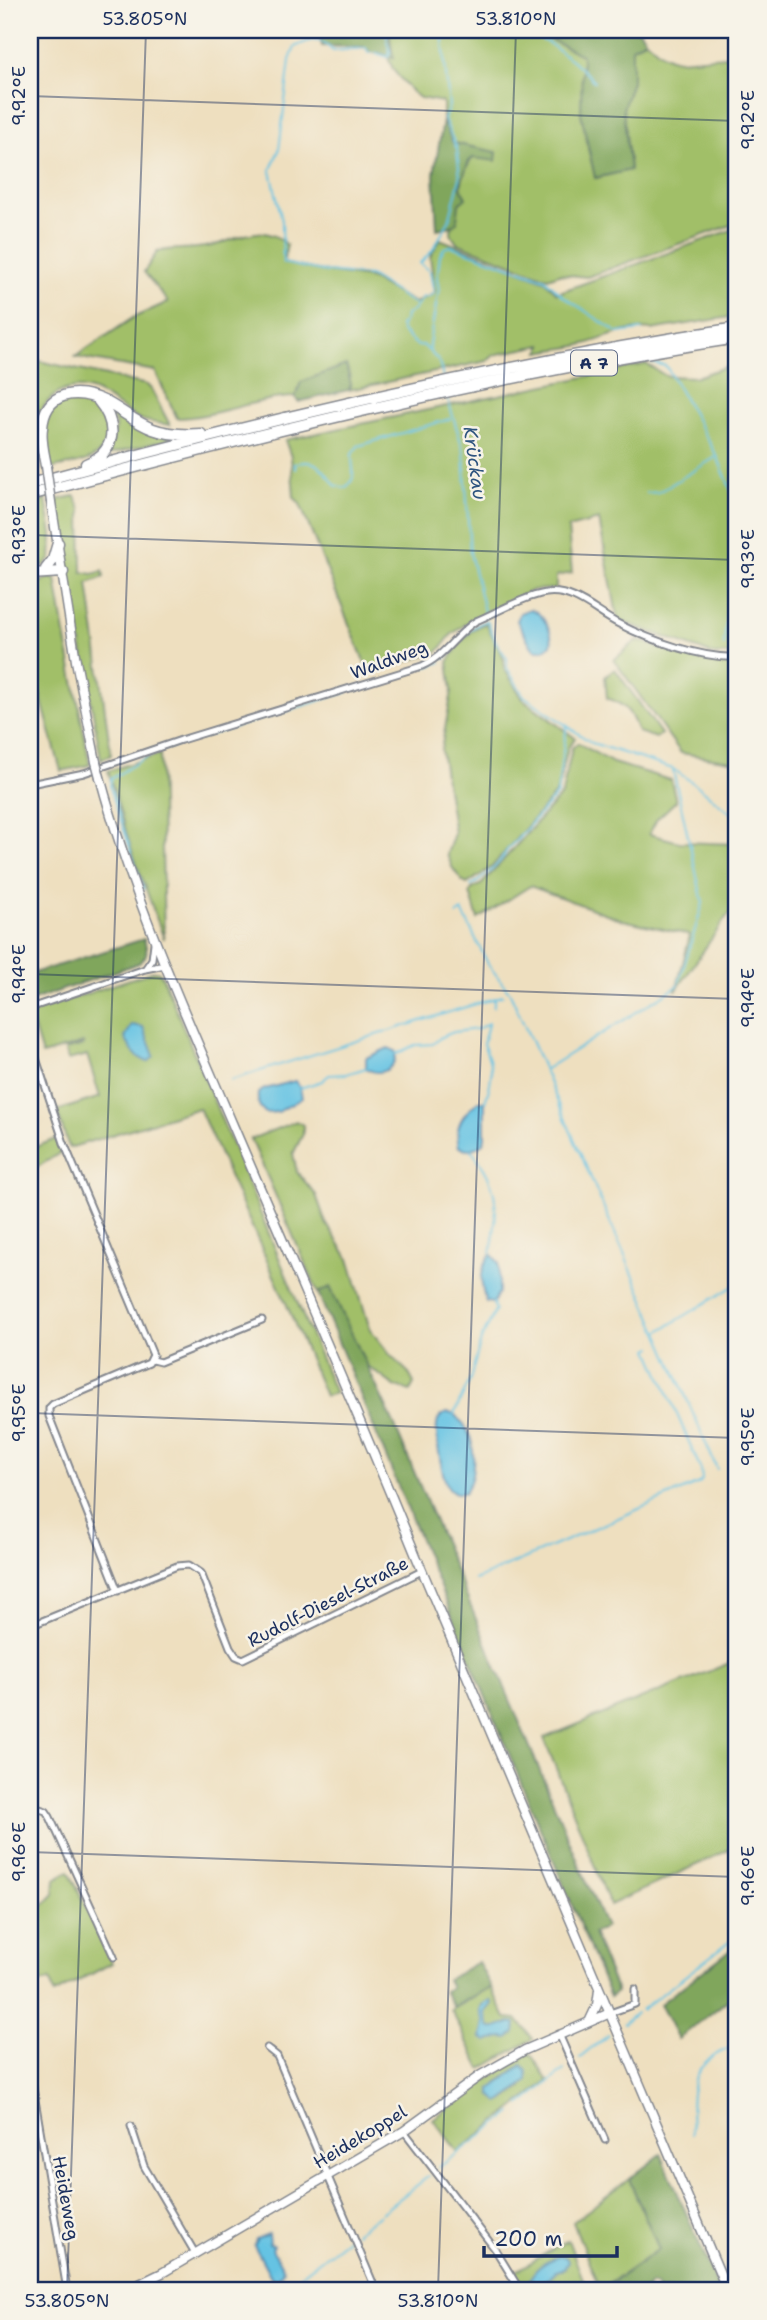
<svg xmlns="http://www.w3.org/2000/svg" width="767" height="2320" viewBox="0 0 767 2320" font-family="'Shantell Sans',sans-serif">
	<style>
		.green { fill: #a1bf67; stroke: #5e7762; stroke-width: 2; fill-rule: evenodd }
		.forest { fill: #80a65c; stroke: #4e6a5d; stroke-width: 2 }
		.water { fill: #65c3e3; stroke: #4079a0; stroke-width: 2 }
		.lines { fill: none; stroke-linecap: round; stroke-linejoin: round }
		.stream { stroke: #65c3e3; stroke-width: 2 }
		.street-casing { stroke: #84878e; stroke-width: 9 }
		.secondary-casing { stroke: #84878e; stroke-width: 11 }
		.highway-casing { stroke: #84878e; stroke-width: 13 }
		.street { stroke: #fff; stroke-width: 5 }
		.secondary { stroke: #fff; stroke-width: 8 }
		.highway { stroke: #fff; stroke-width: 10 }
		.secondary-bridge-casing { stroke: #84878e; stroke-width: 11; stroke-linecap: butt }
		.secondary-bridge { stroke: #fff; stroke-width: 8 }
		.ticks { fill: none; stroke: #1b2f5e; stroke-width: 2; stroke-opacity: 0.45 }
		.labels { text-anchor: middle; dominant-baseline: central; stroke-width: 5; stroke-linejoin: round; paint-order: stroke }
		.shield { fill: #f7f3e8; stroke: #5d6a87; stroke-width: 2 }
		.shield-label { font-size: 16px; font-weight: bold; fill: #1b2f5e }
		.street-label { font-size: 18px; fill: #1b2f5e; stroke: #f7f3e8 }
		.water-label { font-size: 19px; font-style: italic; fill: #2e547f; stroke: #f7f3e8 }
		.neatline { fill: none; stroke: #1b2f5e; stroke-width: 2.5 }
		.ticks-label { font-size: 18px; text-anchor: middle; fill: #1b2f5e }
	</style>
	<rect width="100%" height="100%" fill="#f7f3e8"/>
	<filter id="ink" filterUnits="userSpaceOnUse"><feTurbulence type="fractalNoise" baseFrequency=".0143" numOctaves="2"/><feDisplacementMap in="SourceGraphic" scale="14" xChannelSelector="R" yChannelSelector="G"/><feConvolveMatrix kernelMatrix="1 2 1 2 8 2 1 2 1" color-interpolation-filters="sRGB"/></filter>
	<filter id="wash" filterUnits="userSpaceOnUse"><feTurbulence type="fractalNoise" baseFrequency=".00686" numOctaves="4" result="noise"/><feDisplacementMap in="SourceGraphic" scale="28" xChannelSelector="R" yChannelSelector="G"/><feGaussianBlur stdDeviation="1.57" result="paint"/><feColorMatrix in="noise" values="0 0 0 0 0 0 0 0 0 0 0 0 0 0 0 0 0 1.4 0 .05"/><feComposite in="paint" operator="in"/></filter>
	<g filter="url(#wash)">
		<rect width="100%" height="100%" fill="#eedfbf"/>
		<path class="green" d="M389 30H531L582 55 588 149 596 178 630 170 623 109 632 81V47L646 40C657 50 664 58 679 60L737 55V223L587 277 559 274 548 278 457 243C450 235 448 229 457 221 459 203 460 171 473 158L459 144 453 143 443 121V102L420 98 412 92 394 71 387 56 393 57Z
			M737 228V316L651 330C628 326 607 338 585 344 571 348 555 349 540 352L542 345 493 355 487 361 349 390 350 376 346 365 301 382 295 397C255 398 217 417 177 418L155 371 75 357 133 318 168 302 144 272 157 252C174 247 188 250 205 247 234 244 259 218 287 245L283 263 327 272 369 278 415 303 435 293 430 257 440 239 544 280 557 293Z
			M30 359 147 385 151 389 170 425C160 423 147 423 138 418 123 411 111 399 96 392 66 379 37 400 36 432 35 444 38 458 39 470L30 473Z
			M737 363V654L714 655 618 620 599 520 568 528 572 573 556 576V589L533 590 474 618 451 635 438 652 369 673 300 504 294 497 291 457 285 440 646 364 666 376 696 377Z
			M68 397C77 397 86 396 95 401 112 412 113 441 98 454 86 464 65 465 50 469 47 451 39 423 53 407 57 403 63 400 68 397Z
			M110 409 138 428 174 438 104 456C114 437 120 430 110 409Z
			M75 496 81 509 82 572 93 574 103 571 104 577 88 583 111 755 101 759 56 500Z
			M46 499 52 535 51 559 45 565 30 570V503Z
			M49 578 56 579 65 634 90 765 61 771 30 658V586Z
			M486 623 504 659V668L523 699 575 738 568 748 557 792 492 867 467 884 462 881 452 867 447 854 454 833 441 750 452 691 448 662C459 645 466 631 486 623Z
			M637 640C669 650 703 666 737 663V762L681 753 614 660Z
			M615 669 661 734 656 738 638 732C631 713 627 705 607 698L605 677Z
			M578 743 613 763 671 780 676 801 657 819 649 834 679 842 737 844V906L725 919 676 991 690 935 623 920 530 886 478 919 470 893 472 889 482 884 562 794 572 748Z
			M160 754 164 939 131 848 108 771Z
			M154 971 159 972 163 978 335 1393 325 1396 286 1303 199 1108 69 1148 57 1111 100 1097 87 1055 68 1060 65 1050 84 1045 83 1043 42 1055 31 1019 35 1011Z
			M296 1121 303 1125V1134L293 1154 297 1172 316 1195 326 1223 349 1259 370 1329 391 1356 408 1372 414 1383 411 1391 396 1387 366 1365 330 1288 318 1293 251 1139Z
			M56 1139 61 1152 30 1172V1149Z
			M737 1660V1846L610 1905 544 1738Z
			M69 1871 112 1963 54 1994 50 1980 30 1986V1915L35 1914 54 1894 55 1879Z
			M491 1987 506 2018 517 2019 533 2039 481 2069 451 2010Z
			M530 2053 548 2081 458 2152 433 2119 481 2084ZM522 2065V2088L503 2101 497 2083Z
			M629 2179 659 2249 600 2290 573 2222Z
			M568 2240 587 2290H536L556 2271 564 2269 547 2263 537 2269 528 2286 531 2290H523L515 2272Z"/>
		<path class="forest" d="M316 30H389L390 44 394 58 379 53H371L363 47 322 46 320 35Z
			M531 30H639L646 40 632 47V81L623 109 630 170 595 178 581 114 582 55Z
			M443 121 453 143 497 152 496 161 473 158 469 161 460 185 466 198 459 204 457 222 452 226 437 229 434 174Z
			M346 365 351 384 349 390 298 402 295 397 301 382Z
			M144 939C147 949 149 956 139 963L30 1001V974Z
			M330 1287 394 1424 603 1921 606 1927 593 1933 617 1992 610 1997 318 1293Z
			M737 1945V1993L678 2039 660 2004Z
			M478 1962 491 1987 453 2007 444 1991 451 1988 447 1980Z
			M661 2154 719 2290H657L656 2285 650 2284 646 2290H602L659 2249 629 2179Z"/>
		<path class="water" d="M530 609C542 612 554 632 551 645L544 650H536L532 647 517 621 520 613Z
			M132 1025 143 1027 154 1056 148 1062C135 1057 130 1049 125 1037Z
			M388 1048 395 1051C398 1068 380 1078 366 1068V1058Z
			M295 1081 300 1088 302 1098 278 1112 266 1113C259 1108 257 1103 258 1093L265 1089Z
			M479 1101 485 1102V1138L483 1143C475 1149 469 1151 459 1147 454 1126 462 1114 479 1101Z
			M491 1254 499 1263V1293L493 1303 486 1302C480 1284 479 1270 491 1254Z
			M447 1413 454 1414C459 1420 465 1425 468 1432 476 1447 475 1479 465 1492 459 1494 455 1494 450 1489 442 1482 434 1430 438 1420 441 1415 442 1415 447 1413Z
			M491 2000 492 2004 485 2012 489 2027C500 2032 506 2019 516 2023L515 2033 508 2038 502 2037 487 2041 481 2038 484 2022 480 2010 482 2005Z
			M522 2065 527 2071V2081L503 2101 499 2102 491 2095V2089Z
			M268 2234 269 2244 274 2245 272 2249 283 2268 282 2273 275 2280 271 2277 254 2245 256 2239Z
			M561 2256 566 2257 568 2262 564 2269 556 2271 536 2290H531L528 2286C530 2270 547 2260 561 2256Z"/>
		<g class="lines">
			<path class="stream" d="M387 30V38
				M442 30 449 106 444 119 457 149 460 178 449 221 432 251 420 263 430 272 434 293 428 297H423L414 310 406 315 405 320 400 326 403 333 418 346 423 345 439 361 443 378
				M524 30 550 44 573 61 594 81
				M376 53 388 57 390 52 387 41
				M271 169 279 150 290 60 295 47C313 38 318 36 333 51L366 48 368 53H373
				M271 171 282 221 283 263 327 272 370 276 416 305
				M430 352 429 344 439 289 437 279 440 255 444 248 451 246 545 279 563 296 618 333 642 330
				M652 363 666 366 717 456 737 504
				M447 397 464 452 470 553 485 615
				M296 469 294 464C316 457 323 468 335 485L344 488C359 480 351 467 352 454L358 446 450 419
				M647 493 659 492 716 457
				M487 620 496 642 507 658V668L524 696 592 743 673 769 699 787 737 818
				M724 645 737 508
				M444 659C457 644 466 628 486 621
				M426 667 441 662
				M161 750 347 692
				M471 886C482 879 493 870 501 860 506 853 507 847 515 842L557 794 567 724
				M143 889 110 787 111 779 152 753
				M457 915 462 911 488 964 510 993 544 1070 678 986 703 903 673 770
				M493 1007 495 998 503 995
				M396 1054 415 1045 433 1044 441 1037 454 1032 478 1029 488 1023
				M544 1070 658 1332
				M231 1080 495 998
				M300 1088 322 1081 329 1075 346 1074 366 1068
				M485 1102C493 1078 494 1067 483 1044L488 1024
				M471 1150C501 1186 498 1210 491 1254
				M454 1414 470 1380 481 1340 495 1311 493 1303
				M717 1469 658 1332 737 1284
				M475 1580 699 1483 702 1480 701 1470 649 1349 653 1347
				M641 2010 737 1936
				M624 2023 636 2013
				M580 2058 608 2035
				M521 2105 564 2070
				M692 2134C690 2090 688 2059 737 2046
				M438 2168 512 2113
				M355 2233 429 2176
				M282 2290 347 2239"/>
		</g>
	</g>
	<g filter="url(#ink)">
		<g class="lines">
			<g class="street-casing">
				<path id="street" d="M30 784 84 773 181 740 422 666C444 657 456 634 476 621 498 612 522 597 546 593 574 589 595 612 619 624 650 640 703 659 737 657
					M145 969 152 959 154 943
					M30 1008 145 969 165 965
					M30 1040 64 1143 153 1355 149 1363 53 1404 49 1408V1416L118 1591
					M152 1360 160 1362 262 1320
					M30 1626 177 1566 189 1565 201 1573 230 1647 236 1656 243 1659 422 1571
					M30 1806 46 1811 50 1817 114 1957
					M610 2013 635 2004V1989
					M559 2034 605 2140
					M267 2048 277 2056 376 2290
					M30 2070 67 2290
					M131 2126 144 2166 195 2253
					M404 2131 495 2249 520 2290"/>
			</g>
			<g class="secondary-casing">
				<path id="secondary" d="M51 502 76 661 96 762
					M100 777C132 896 183 1009 232 1123 294 1267 357 1411 416 1556L727 2290
					M590 2020 597 2005 599 1990
					M127 2290 162 2273 404 2131 481 2075 525 2050 610 2013"/>
			</g>
			<g class="highway-casing">
				<path id="highway" d="M86 464C117 452 118 424 98 400
					M46 466C44 454 40 441 42 428 45 390 78 388 106 402 123 411 136 423 153 429 169 435 185 435 201 434
					M30 484C262 420 499 364 737 328
					M30 495C263 432 498 374 737 338
					M46 569 53 560 58 543
					M30 574 63 572"/>
			</g>
			<use href="#street" class="street"/>
			<use href="#secondary" class="secondary"/>
			<use href="#highway" class="highway"/>
			<g class="secondary-bridge-casing">
				<path id="secondary-bridge" d="M46 466 51 502
					M96 762 100 777"/>
			</g>
			<use href="#secondary-bridge" class="secondary-bridge"/>
		</g>
	</g>
	<path class="ticks" d="M30 96 737 121M30 535 737 560M30 974 737 999M30 1413 737 1438M30 1852 737 1877M67 2290 146 30M438 2290 516 30"/>
	<g class="labels">
		<rect class="shield" x="571" y="350.5" width="46" height="25" rx="5"/>
		<g class="shield-label">
			<text x="594" y="363">A 7</text>
		</g>
		<g class="street-label">
			<text transform="translate(389 660) rotate(-20)">Waldweg</text>
			<text transform="translate(328 1602) rotate(-27)">Rudolf-Diesel-Straße</text>
			<text transform="translate(360 2137) rotate(-31)">Heidekoppel</text>
			<text transform="translate(66 2198) rotate(80)">Heideweg</text>
		</g>
		<g class="water-label">
			<text transform="translate(475 463) rotate(82)">Krückau</text>
		</g>
	</g>
	<rect width="767" height="2320" fill="none" stroke="#f7f3e8" stroke-width="77"/>
	<path d="M484 2246v10h133v-10" fill="none" stroke="#1b2f5e" stroke-width="3.5"/>
	<text x="494" y="2246" font-size="21" fill="#1b2f5e" stroke="#f7f3e8" stroke-width="5" paint-order="stroke">200 m</text>
	<rect x="38" y="38" width="690" height="2244" class="neatline"/>
	<g class="ticks-label">
		<text x="145" y="25">53.805°N</text>
		<text x="516" y="25">53.810°N</text>
		<text transform="translate(19 96) rotate(-90)" y="6">9.92°E</text>
		<text transform="translate(748 120) rotate(-90)" y="6">9.92°E</text>
		<text transform="translate(19 535) rotate(-90)" y="6">9.93°E</text>
		<text transform="translate(748 559) rotate(-90)" y="6">9.93°E</text>
		<text transform="translate(19 974) rotate(-90)" y="6">9.94°E</text>
		<text transform="translate(748 998) rotate(-90)" y="6">9.94°E</text>
		<text transform="translate(19 1413) rotate(-90)" y="6">9.95°E</text>
		<text transform="translate(748 1437) rotate(-90)" y="6">9.95°E</text>
		<text transform="translate(19 1852) rotate(-90)" y="6">9.96°E</text>
		<text transform="translate(748 1876) rotate(-90)" y="6">9.96°E</text>
		<text x="67" y="2307">53.805°N</text>
		<text x="438" y="2307">53.810°N</text>
	</g>
</svg>
